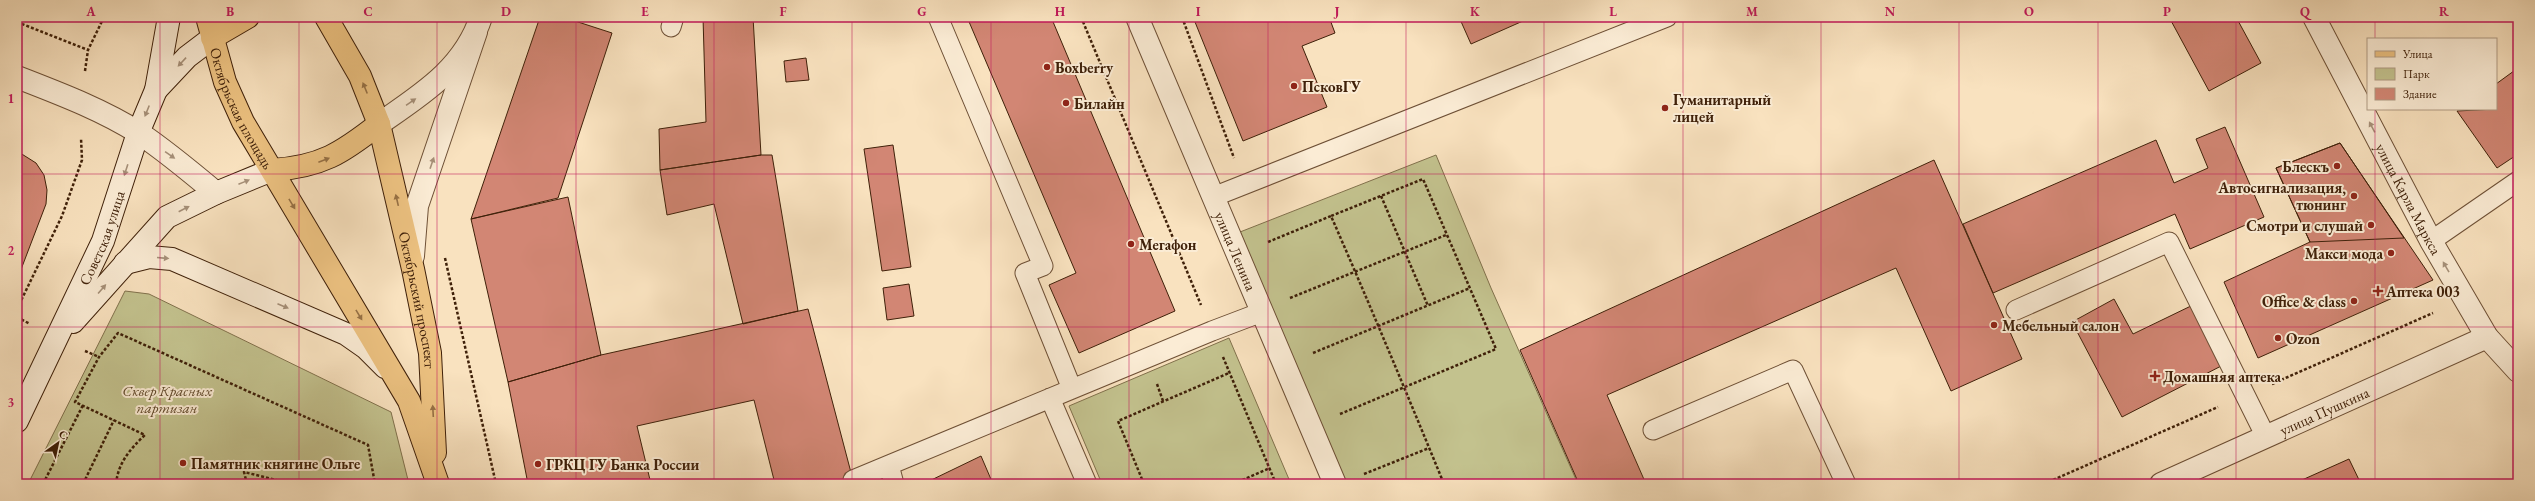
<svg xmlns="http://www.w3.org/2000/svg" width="2535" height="501" viewBox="0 0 2535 501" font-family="'EB Garamond',serif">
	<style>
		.green { fill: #c3c28e; stroke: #81714c }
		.building { fill: #d28674; stroke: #3f2009 }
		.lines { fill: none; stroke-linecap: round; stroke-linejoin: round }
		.lane-casing { stroke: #6e5036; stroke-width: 21 }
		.street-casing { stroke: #6e5036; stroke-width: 24 }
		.secondary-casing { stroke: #3f2009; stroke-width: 24 }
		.primary-casing { stroke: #3f2009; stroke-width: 24 }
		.path { stroke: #3f2009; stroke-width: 2.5; stroke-dasharray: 3 2; stroke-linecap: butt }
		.lane { stroke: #fbecd5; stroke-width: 19 }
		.street { stroke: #fbecd5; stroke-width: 22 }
		.secondary { stroke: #fbecd5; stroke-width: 22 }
		.primary { stroke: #ecc180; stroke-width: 22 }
		.oneway { fill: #a69079 }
		.oneway2 { fill: #967044 }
		.grid { fill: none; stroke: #c2185b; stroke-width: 1; stroke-opacity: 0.55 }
		.poi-dot { fill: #8f2418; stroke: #fbecd5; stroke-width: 1.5 }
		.labels { text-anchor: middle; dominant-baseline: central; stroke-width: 4; stroke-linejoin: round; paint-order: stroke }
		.poi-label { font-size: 15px; font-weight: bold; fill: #3f2009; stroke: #fbecd5; text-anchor: start }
		.street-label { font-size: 15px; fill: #3f2009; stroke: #fbecd5 }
		.park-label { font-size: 15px; font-style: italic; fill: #60482a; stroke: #fbecd5 }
		.neatline { fill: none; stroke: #c2185b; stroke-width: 1.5 }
		.grid-label { font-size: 13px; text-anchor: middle; font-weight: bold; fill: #c2185b }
	</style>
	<rect width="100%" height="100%" fill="#f9e2bf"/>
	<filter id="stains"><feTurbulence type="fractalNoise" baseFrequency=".005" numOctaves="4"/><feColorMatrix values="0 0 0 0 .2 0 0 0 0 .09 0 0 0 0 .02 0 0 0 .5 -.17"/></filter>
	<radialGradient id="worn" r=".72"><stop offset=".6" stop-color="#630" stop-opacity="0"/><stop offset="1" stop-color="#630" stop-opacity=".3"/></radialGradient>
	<path class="green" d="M1436 155 1491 288 1578 484H1345L1240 232Z
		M125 291 149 294 391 412 409 484H28Z
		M1229 338 1291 484H1102L1069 406Z"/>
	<path class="building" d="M540 17H576L575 21 612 33 558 198 471 219Z
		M703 17H753L761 155 660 170 659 129 706 122Z
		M967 17H1051L1175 311 1079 353 1049 285 1076 273Z
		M1193 17H1329L1335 33 1302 46 1327 107 1243 141Z
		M1459 17H1532L1471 44Z
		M2169 17H2236L2261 63 2209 91Z
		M806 58 809 80 786 82 784 61Z
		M2518 68V154L2497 168 2457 111 2496 109V84Z
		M2225 127 2264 217 2190 249 2175 214 1993 293 1963 224 2156 140 2174 183 2208 168 2196 139Z
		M2340 143 2433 280 2258 358 2224 282 2310 242 2276 168Z
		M2340 143 2404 238 2310 242 2276 168Z
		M893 145 911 267 882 271 864 149Z
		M17 151 36 163 44 175 47 190 46 204 17 280Z
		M761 155H772L798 311 743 324 714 204 667 215 660 170Z
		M1934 160 2022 359 1951 391 1896 268 1607 395 1646 484H1579L1520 350Z
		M568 197 601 355 508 382 471 219Z
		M909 284 914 316 887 320 883 288Z
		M2114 299 2133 334 2195 304 2227 363 2122 417 2072 322Z
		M808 309 854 484H775L754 400 637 426 651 484H528L508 382 601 355Z
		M981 456 993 484H923Z
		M2349 459 2361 484H2293Z"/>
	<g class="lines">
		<g class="lane-casing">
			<path id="lane" d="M938 17 1043 266 1025 273 1072 389
				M671 27 674 17
				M1213 197 1667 17
				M2431 241 2518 181
				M2016 310 2169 242 2266 437
				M1050 398 1087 484
				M1653 430 1793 370 1846 484
				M853 480 889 465
				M894 484 889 465 1212 331 1262 312"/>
		</g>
		<g class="street-casing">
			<g id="street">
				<path id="s1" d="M1137 17 1335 484"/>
				<path id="s2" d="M2314 17 2431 241 2487 337 2518 371"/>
				<path d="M17 77C58 93 101 109 139 133 166 151 191 172 216 193"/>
				<path d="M379 124C421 95 464 69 481 17"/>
				<path d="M413 256 417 206 476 32"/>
				<path id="s3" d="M2161 484 2487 337"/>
			</g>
		</g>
		<g class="secondary-casing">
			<g id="secondary">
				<path d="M156 90 187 57 212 38"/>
				<path d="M125 263 149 257 172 259 346 334 366 348 385 367"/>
				<path d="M73 322 167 217 216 193 272 170"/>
				<path id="s4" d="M17 421 103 241 138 133 156 90 169 17"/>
			</g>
		</g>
		<g class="primary-casing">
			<g id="primary">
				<path id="s5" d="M207 17 225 82 243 122 409 401 438 484"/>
				<path id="s6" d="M326 17 360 76 379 124 413 269 430 353 435 453"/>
				<path d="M212 38 248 17"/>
				<path d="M272 170C321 167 342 153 379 124"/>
			</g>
		</g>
		<path class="path" d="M1081 17 1201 305
			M1182 17 1234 158
			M17 22 88 50 104 17
			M85 71 88 50
			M1381 196 1428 306
			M1268 242 1331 216
			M445 258 496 484
			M1290 298 1446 235
			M17 309 62 216 82 160 81 138
			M17 317 30 324
			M85 351 99 357
			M1313 353 1470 288
			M1223 357 1276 484
			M1157 384 1163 401
			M2272 384 2433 313
			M1340 414 1496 349 1423 179 1331 216C1370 305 1407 394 1444 484
			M1364 474 1429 448
			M43 484 83 405
			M83 484 114 420
			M116 484C118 463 130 449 145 435L75 402 99 357 118 333 368 445 375 484
			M247 484 244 472 292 484
			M1144 484 1118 421 1229 373
			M1233 484 1270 468
			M2044 484 2218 407"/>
		<use href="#lane" class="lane"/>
		<use href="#street" class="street"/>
		<use href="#secondary" class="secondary"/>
		<use href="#primary" class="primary"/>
	</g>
	<defs><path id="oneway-solid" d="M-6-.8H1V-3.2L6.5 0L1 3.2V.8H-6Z"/></defs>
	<g class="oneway">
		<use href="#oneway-solid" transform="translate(182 62) rotate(133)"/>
		<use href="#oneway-solid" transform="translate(411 102) rotate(-34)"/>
		<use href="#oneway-solid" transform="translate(147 111) rotate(112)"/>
		<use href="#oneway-solid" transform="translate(2372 127) rotate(-118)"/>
		<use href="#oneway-solid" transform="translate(170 155) rotate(35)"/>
		<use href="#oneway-solid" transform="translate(432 163) rotate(-71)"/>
		<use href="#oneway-solid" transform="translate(126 170) rotate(108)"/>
		<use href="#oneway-solid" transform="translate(244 182) rotate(-22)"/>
		<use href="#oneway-solid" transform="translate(184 209) rotate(-27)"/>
		<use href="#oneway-solid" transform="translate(163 258) rotate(5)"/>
		<use href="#oneway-solid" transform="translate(2446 267) rotate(-120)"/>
		<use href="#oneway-solid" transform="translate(102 289) rotate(-49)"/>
		<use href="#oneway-solid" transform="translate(283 306) rotate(23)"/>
	</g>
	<g class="oneway2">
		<use href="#oneway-solid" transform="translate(365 88) rotate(-112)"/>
		<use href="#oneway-solid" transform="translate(324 160) rotate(-21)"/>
		<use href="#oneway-solid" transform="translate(397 200) rotate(-103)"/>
		<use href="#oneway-solid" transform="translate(292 204) rotate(59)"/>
		<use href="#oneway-solid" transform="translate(359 315) rotate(59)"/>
		<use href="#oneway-solid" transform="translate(433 411) rotate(-93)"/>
	</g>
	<path class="grid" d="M160 17V484M299 17V484M437 17V484M576 17V484M714 17V484M852 17V484M991 17V484M1129 17V484M1268 17V484M1406 17V484M1544 17V484M1683 17V484M1821 17V484M1959 17V484M2098 17V484M2236 17V484M2375 17V39M2375 109V484M17 174H2518M17 327H2518"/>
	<g class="poi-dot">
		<circle cx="1047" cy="67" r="4"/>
		<circle cx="1294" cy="86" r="4"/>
		<circle cx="1066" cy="103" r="4"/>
		<circle cx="1665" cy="108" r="4"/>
		<circle cx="2337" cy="166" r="4"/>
		<circle cx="2354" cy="196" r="4"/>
		<circle cx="2371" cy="225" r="4"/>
		<circle cx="1131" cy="244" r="4"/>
		<circle cx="2391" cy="253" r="4"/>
		<path d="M2376 285h4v4h4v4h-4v4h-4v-4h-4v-4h4z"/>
		<circle cx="2354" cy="301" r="4"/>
		<circle cx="1994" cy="325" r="4"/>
		<circle cx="2278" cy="338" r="4"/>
		<path d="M2153 370h4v4h4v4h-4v4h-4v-4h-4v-4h4z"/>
		<circle cx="183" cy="463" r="4"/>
		<circle cx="538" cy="464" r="4"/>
	</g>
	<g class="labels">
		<g class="poi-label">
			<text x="1055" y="67">Boxberry</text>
			<text x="1302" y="86">ПсковГУ</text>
			<text x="1673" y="99">Гуманитарный<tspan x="1673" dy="17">лицей</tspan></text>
			<text x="1074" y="103">Билайн</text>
			<text x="2329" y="166" text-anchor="end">Блескъ</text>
			<text x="2346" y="187" text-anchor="end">Автосигнализация,<tspan x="2346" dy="17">тюнинг</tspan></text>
			<text x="2363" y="225" text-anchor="end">Смотри и слушай</text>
			<text x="1139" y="244">Мегафон</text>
			<text x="2383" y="253" text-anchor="end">Макси мода</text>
			<text x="2386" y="291">Аптека 003</text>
			<text x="2346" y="301" text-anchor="end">Office &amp; class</text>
			<text x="2002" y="325">Мебельный салон</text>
			<text x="2286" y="338">Ozon</text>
			<text x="2163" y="376">Домашняя аптека</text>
			<text x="191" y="463">Памятник княгине Ольге</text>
			<text x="546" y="464">ГРКЦ ГУ Банка России</text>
		</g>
		<g class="street-label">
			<text stroke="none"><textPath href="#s5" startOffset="98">Октябрьская площадь</textPath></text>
			<text stroke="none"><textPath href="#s2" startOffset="205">улица Карла Маркса</textPath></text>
			<text stroke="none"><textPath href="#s4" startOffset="202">Советская улица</textPath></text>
			<text stroke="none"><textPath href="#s1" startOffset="254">улица Ленина</textPath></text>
			<text stroke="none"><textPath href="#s6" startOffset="300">Октябрьский проспект</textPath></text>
			<text stroke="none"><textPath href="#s3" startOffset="179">улица Пушкина</textPath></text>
		</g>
		<g class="park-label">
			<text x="167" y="390">Сквер Красных<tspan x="167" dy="17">партизан</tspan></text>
		</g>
	</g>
	<rect width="2535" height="501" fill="none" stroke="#f9e2bf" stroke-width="44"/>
	<rect x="2367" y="38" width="130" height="72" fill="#fbecd5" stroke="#b09a83"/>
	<rect x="2375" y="51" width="20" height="6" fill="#ecc180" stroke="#b09a83"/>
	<text x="2403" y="58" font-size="12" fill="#3f2009">Улица</text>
	<rect x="2375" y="68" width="20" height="12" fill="#c3c28e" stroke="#b09a83"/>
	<text x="2403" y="78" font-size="12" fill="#3f2009">Парк</text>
	<rect x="2375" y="88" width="20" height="12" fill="#d28674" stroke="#b09a83"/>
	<text x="2403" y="98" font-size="12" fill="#3f2009">Здание</text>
	<g transform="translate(58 443) rotate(33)" stroke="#fbecd5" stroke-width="3" paint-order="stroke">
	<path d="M0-3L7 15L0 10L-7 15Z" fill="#3f2009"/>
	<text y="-6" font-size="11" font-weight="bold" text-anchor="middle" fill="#3f2009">С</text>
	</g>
	<rect x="22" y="22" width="2491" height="457" class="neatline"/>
	<g class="grid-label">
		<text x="91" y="16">A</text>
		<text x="230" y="16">B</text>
		<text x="368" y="16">C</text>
		<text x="506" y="16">D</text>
		<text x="645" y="16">E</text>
		<text x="783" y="16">F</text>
		<text x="922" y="16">G</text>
		<text x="1060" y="16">H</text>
		<text x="1198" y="16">I</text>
		<text x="1337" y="16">J</text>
		<text x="1475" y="16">K</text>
		<text x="1613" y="16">L</text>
		<text x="1752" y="16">M</text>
		<text x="1890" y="16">N</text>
		<text x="2029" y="16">O</text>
		<text x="2167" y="16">P</text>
		<text x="2305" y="16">Q</text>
		<text x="2444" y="16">R</text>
		<text x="11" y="103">1</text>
		<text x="11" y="255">2</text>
		<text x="11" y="407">3</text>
	</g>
	<rect width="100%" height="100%" filter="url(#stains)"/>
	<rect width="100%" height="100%" fill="url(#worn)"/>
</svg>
